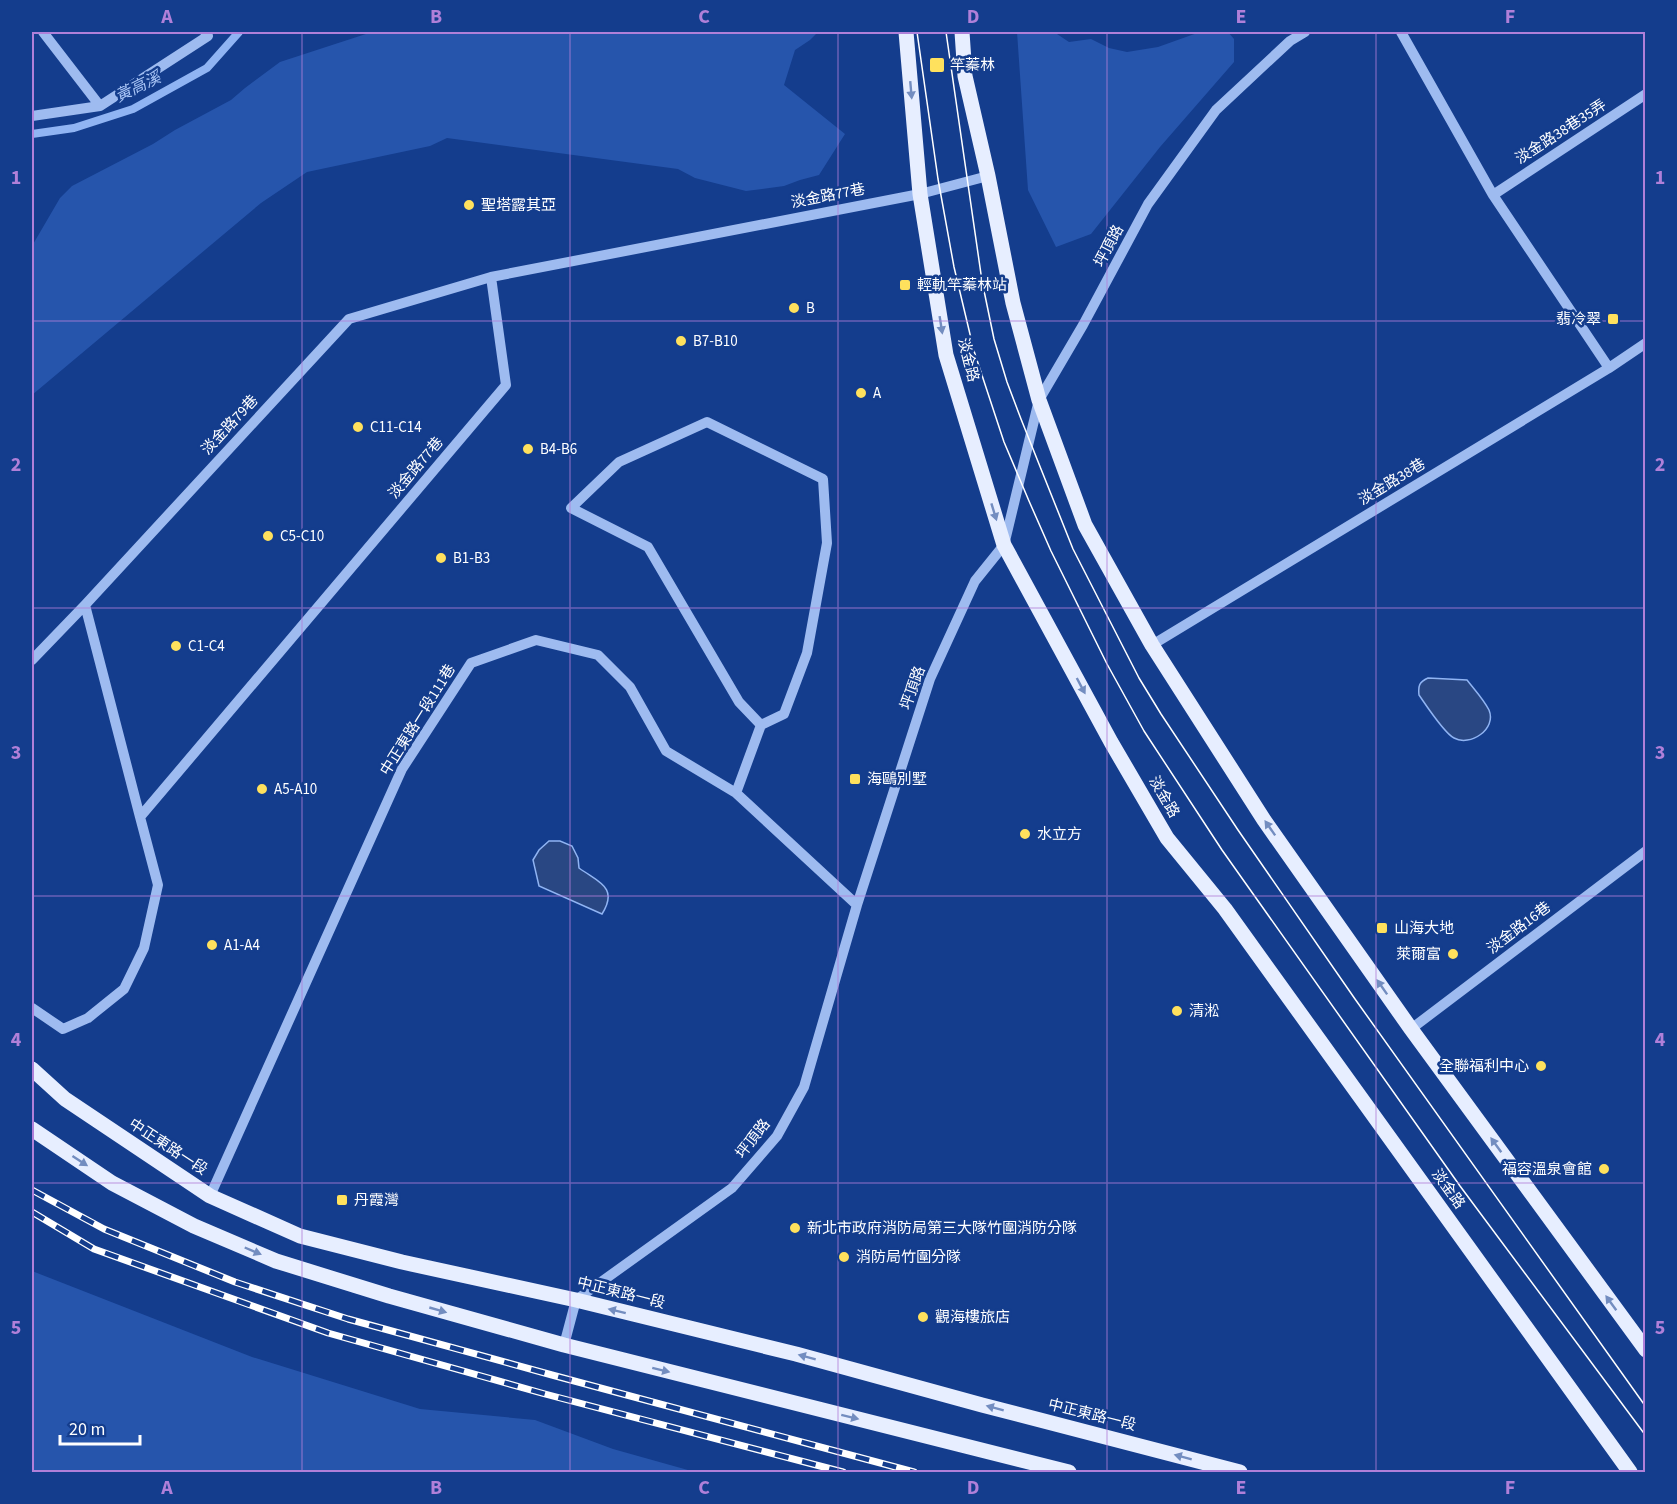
<svg xmlns="http://www.w3.org/2000/svg" width="1677" height="1504" viewBox="0 0 1677 1504" font-family="'Source Sans 3','Noto Sans TC',sans-serif">
	<style>
		.green { fill: #2655ac }
		.water { fill: #294783; stroke: #90b4f3; stroke-width: 1.5 }
		.lines { fill: none; stroke-linecap: round; stroke-linejoin: round }
		.stream { stroke: #90b4f3; stroke-width: 8 }
		.minor { stroke: #9ebbf0; stroke-width: 10 }
		.major { stroke: #e7eeff; stroke-width: 15 }
		.tram { stroke: #fff; stroke-width: 1.5 }
		.rail-casing { stroke: #fff; stroke-width: 7 }
		.rail { stroke: #143d8d; stroke-width: 4.5; stroke-dasharray: 14; stroke-linecap: butt }
		.oneway { fill: #738dc0 }
		.grid { fill: none; stroke: #b080d9; stroke-width: 1.5; stroke-opacity: 0.55 }
		.poi-dot { fill: #ffe15d; stroke: #143d8d; stroke-width: 2 }
		.labels { text-anchor: middle; dominant-baseline: central; stroke-width: 5; stroke-linejoin: round; paint-order: stroke }
		.poi-label { font-size: 15px; fill: #fff; stroke: #143d8d; text-anchor: start }
		.street-label { font-size: 15px; fill: #fff; stroke: #143d8d }
		.water-label { font-size: 16px; font-style: italic; fill: #aac6f7; stroke: #143d8d }
		.neatline { fill: none; stroke: #b080d9; stroke-width: 2 }
		.grid-label { font-size: 20px; text-anchor: middle; font-weight: bold; fill: #b080d9 }
	</style>
	<rect width="100%" height="100%" fill="#143d8d"/>
	<path class="green" d="M372 32H818L810 40 795 50 784 85 845 134 819 175 800 180 784 186 746 191 695 178 678 169 447 138 430 146 307 172 261 203 32 395V246L60 198 72 186 153 144 175 130 231 100 245 88 280 62Z
		M1017 32H1054L1069 42 1091 39 1109 48 1127 52 1158 47 1200 32H1228L1234 39V62L1160 147 1091 234 1056 247 1028 190Z
		M32 1271 252 1357 420 1409 535 1420 613 1449 695 1472H32Z"/>
	<path class="water" d="M1428 678 1467 680C1474 689 1484 700 1489 710 1497 729 1470 747 1454 738 1444 733 1426 705 1419 695 1418 686 1419 682 1428 678Z
		M549 841H560L572 846 578 858 579 868C598 882 619 887 602 914L539 886 533 860 539 850Z"/>
	<g class="lines">
		<path class="stream" d="M32 134 74 128 133 109 207 68 239 32"/>
		<path class="minor" d="M43 32 100 106
			M1401 32 1493 195 1609 368
			M32 116 100 106 208 36 205 32
			M1493 195 1646 94
			M85 605 140 817
			M1152 645 1609 368 1646 343
			M32 660 85 605 349 319 491 277
			M736 793 761 725 784 714 807 653 827 543 823 479 707 422 619 462 571 508 648 547 739 702 761 725
			M32 1008 63 1029 88 1018 124 989 144 948 158 885 140 817 506 385 491 277 920 194 988 176
			M1411 1029 1646 851
			M210 1196 402 769 471 663 536 640 598 655 630 687 666 751 736 793 857 905
			M564 1345 576 1300 732 1188 777 1136 804 1087 857 905 930 679 975 581 1004 545 1039 400 1083 325 1148 204 1216 110 1290 41 1305 32"/>
		<path class="major" d="M906 32 920 194 946 355 1004 545 1111 742 1167 838 1225 909 1630 1472
			M962 32 965 76 988 176 1013 303 1039 400 1085 525 1152 645 1264 820 1411 1029 1646 1350
			M32 1069 65 1099 210 1196 300 1236 402 1262 576 1300 796 1354 982 1405 1240 1472
			M32 1129 112 1183 194 1226 276 1261 389 1296 564 1345 1069 1472"/>
		<path class="tram" d="M917 32 938 179 954 267 974 351 1004 442 1029 501 1051 551 1107 664 1144 731 1222 850 1460 1186 1646 1436
			M946 32 982 281 994 339 1007 382 1021 419 1073 549 1139 678 1161 714 1238 830 1355 999 1646 1407"/>
		<g class="rail-casing">
			<path id="rail" d="M32 1190 104 1229 235 1282 348 1319 552 1375 914 1472
				M32 1212 94 1249 328 1333 545 1394 843 1472"/>
		</g>
		<use href="#rail" class="rail"/>
	</g>
	<defs><path id="oneway-solid" d="M-6-.8H1V-3.2L6.5 0L1 3.2V.8H-6Z" transform="scale(1.5)"/></defs>
	<g class="oneway">
		<use href="#oneway-solid" transform="translate(911 90) rotate(85)"/>
		<use href="#oneway-solid" transform="translate(941 325) rotate(81)"/>
		<use href="#oneway-solid" transform="translate(994 512) rotate(73)"/>
		<use href="#oneway-solid" transform="translate(1081 686) rotate(62)"/>
		<use href="#oneway-solid" transform="translate(1270 828) rotate(-125)"/>
		<use href="#oneway-solid" transform="translate(1382 987) rotate(-125)"/>
		<use href="#oneway-solid" transform="translate(1496 1145) rotate(-126)"/>
		<use href="#oneway-solid" transform="translate(80 1161) rotate(33)"/>
		<use href="#oneway-solid" transform="translate(253 1251) rotate(23)"/>
		<use href="#oneway-solid" transform="translate(1611 1303) rotate(-126)"/>
		<use href="#oneway-solid" transform="translate(438 1310) rotate(16)"/>
		<use href="#oneway-solid" transform="translate(617 1311) rotate(-166)"/>
		<use href="#oneway-solid" transform="translate(807 1357) rotate(-165)"/>
		<use href="#oneway-solid" transform="translate(661 1370) rotate(14)"/>
		<use href="#oneway-solid" transform="translate(995 1408) rotate(-165)"/>
		<use href="#oneway-solid" transform="translate(850 1417) rotate(14)"/>
		<use href="#oneway-solid" transform="translate(1183 1457) rotate(-165)"/>
	</g>
	<path class="grid" d="M302 32V1472M570 32V1472M838 32V1472M1107 32V1472M1376 32V1472M32 321H1646M32 608H1646M32 896H1646M32 1183H1646"/>
	<g class="poi-dot">
		<rect x="929" y="57" width="16" height="16" rx="3"/>
		<circle cx="469" cy="205" r="6"/>
		<rect x="899" y="279" width="12" height="12" rx="3"/>
		<circle cx="794" cy="308" r="6"/>
		<rect x="1607" y="313" width="12" height="12" rx="3"/>
		<circle cx="681" cy="341" r="6"/>
		<circle cx="861" cy="393" r="6"/>
		<circle cx="358" cy="427" r="6"/>
		<circle cx="528" cy="449" r="6"/>
		<circle cx="268" cy="536" r="6"/>
		<circle cx="441" cy="558" r="6"/>
		<circle cx="176" cy="646" r="6"/>
		<rect x="849" y="773" width="12" height="12" rx="3"/>
		<circle cx="262" cy="789" r="6"/>
		<circle cx="1025" cy="834" r="6"/>
		<rect x="1376" y="922" width="12" height="12" rx="3"/>
		<circle cx="212" cy="945" r="6"/>
		<circle cx="1453" cy="954" r="6"/>
		<circle cx="1177" cy="1011" r="6"/>
		<circle cx="1541" cy="1066" r="6"/>
		<circle cx="1604" cy="1169" r="6"/>
		<rect x="336" y="1194" width="12" height="12" rx="3"/>
		<circle cx="795" cy="1228" r="6"/>
		<circle cx="844" cy="1257" r="6"/>
		<circle cx="923" cy="1317" r="6"/>
	</g>
	<g class="labels">
		<g class="poi-label">
			<text x="950" y="65">竿蓁林</text>
			<text x="481" y="205">聖塔露其亞</text>
			<text x="917" y="285">輕軌竿蓁林站</text>
			<text x="806" y="308">B</text>
			<text x="1601" y="319" text-anchor="end">翡冷翠</text>
			<text x="693" y="341">B7-B10</text>
			<text x="873" y="393">A</text>
			<text x="370" y="427">C11-C14</text>
			<text x="540" y="449">B4-B6</text>
			<text x="280" y="536">C5-C10</text>
			<text x="453" y="558">B1-B3</text>
			<text x="188" y="646">C1-C4</text>
			<text x="867" y="779">海鷗別墅</text>
			<text x="274" y="789">A5-A10</text>
			<text x="1037" y="834">水立方</text>
			<text x="1394" y="928">山海大地</text>
			<text x="224" y="945">A1-A4</text>
			<text x="1441" y="954" text-anchor="end">萊爾富</text>
			<text x="1189" y="1011">清淞</text>
			<text x="1529" y="1066" text-anchor="end">全聯福利中心</text>
			<text x="1592" y="1169" text-anchor="end">福容溫泉會館</text>
			<text x="354" y="1200">丹霞灣</text>
			<text x="807" y="1228">新北市政府消防局第三大隊竹圍消防分隊</text>
			<text x="856" y="1257">消防局竹圍分隊</text>
			<text x="935" y="1317">觀海樓旅店</text>
		</g>
		<g class="street-label">
			<text transform="translate(1561 132) rotate(-33)">淡金路38巷35弄</text>
			<text transform="translate(828 196) rotate(-11)">淡金路77巷</text>
			<text transform="translate(1109 246) rotate(-62)">坪頂路</text>
			<text transform="translate(968 360) rotate(76)">淡金路</text>
			<text transform="translate(230 425) rotate(-47)">淡金路79巷</text>
			<text transform="translate(416 468) rotate(-50)">淡金路77巷</text>
			<text transform="translate(1392 482) rotate(-31)">淡金路38巷</text>
			<text transform="translate(913 688) rotate(-70)">坪頂路</text>
			<text transform="translate(418 720) rotate(-58)">中正東路一段111巷</text>
			<text transform="translate(1164 797) rotate(60)">淡金路</text>
			<text transform="translate(1519 928) rotate(-37)">淡金路16巷</text>
			<text transform="translate(753 1139) rotate(-52)">坪頂路</text>
			<text transform="translate(168 1147) rotate(33)">中正東路一段</text>
			<text transform="translate(1448 1189) rotate(54)">淡金路</text>
			<text transform="translate(621 1293) rotate(14)">中正東路一段</text>
			<text transform="translate(1092 1415) rotate(14)">中正東路一段</text>
		</g>
		<g class="water-label">
			<text transform="translate(138 87) rotate(-26)">黃高溪</text>
		</g>
	</g>
	<rect width="1677" height="1504" fill="none" stroke="#143d8d" stroke-width="66"/>
	<path d="M60 1435v9h80v-9" fill="none" stroke="#ffffff" stroke-width="3"/>
	<text x="69" y="1435" font-size="18" fill="#ffffff" stroke="#143d8d" stroke-width="4.5" paint-order="stroke">20 m</text>
	<rect x="33" y="33" width="1611" height="1438" class="neatline"/>
	<g class="grid-label">
		<text x="167" y="23">A</text>
		<text x="436" y="23">B</text>
		<text x="704" y="23">C</text>
		<text x="973" y="23">D</text>
		<text x="1241" y="23">E</text>
		<text x="1510" y="23">F</text>
		<text x="16" y="184">1</text>
		<text x="1660" y="184">1</text>
		<text x="16" y="471">2</text>
		<text x="1660" y="471">2</text>
		<text x="16" y="759">3</text>
		<text x="1660" y="759">3</text>
		<text x="16" y="1046">4</text>
		<text x="1660" y="1046">4</text>
		<text x="16" y="1334">5</text>
		<text x="1660" y="1334">5</text>
		<text x="167" y="1494">A</text>
		<text x="436" y="1494">B</text>
		<text x="704" y="1494">C</text>
		<text x="973" y="1494">D</text>
		<text x="1241" y="1494">E</text>
		<text x="1510" y="1494">F</text>
	</g>
</svg>
